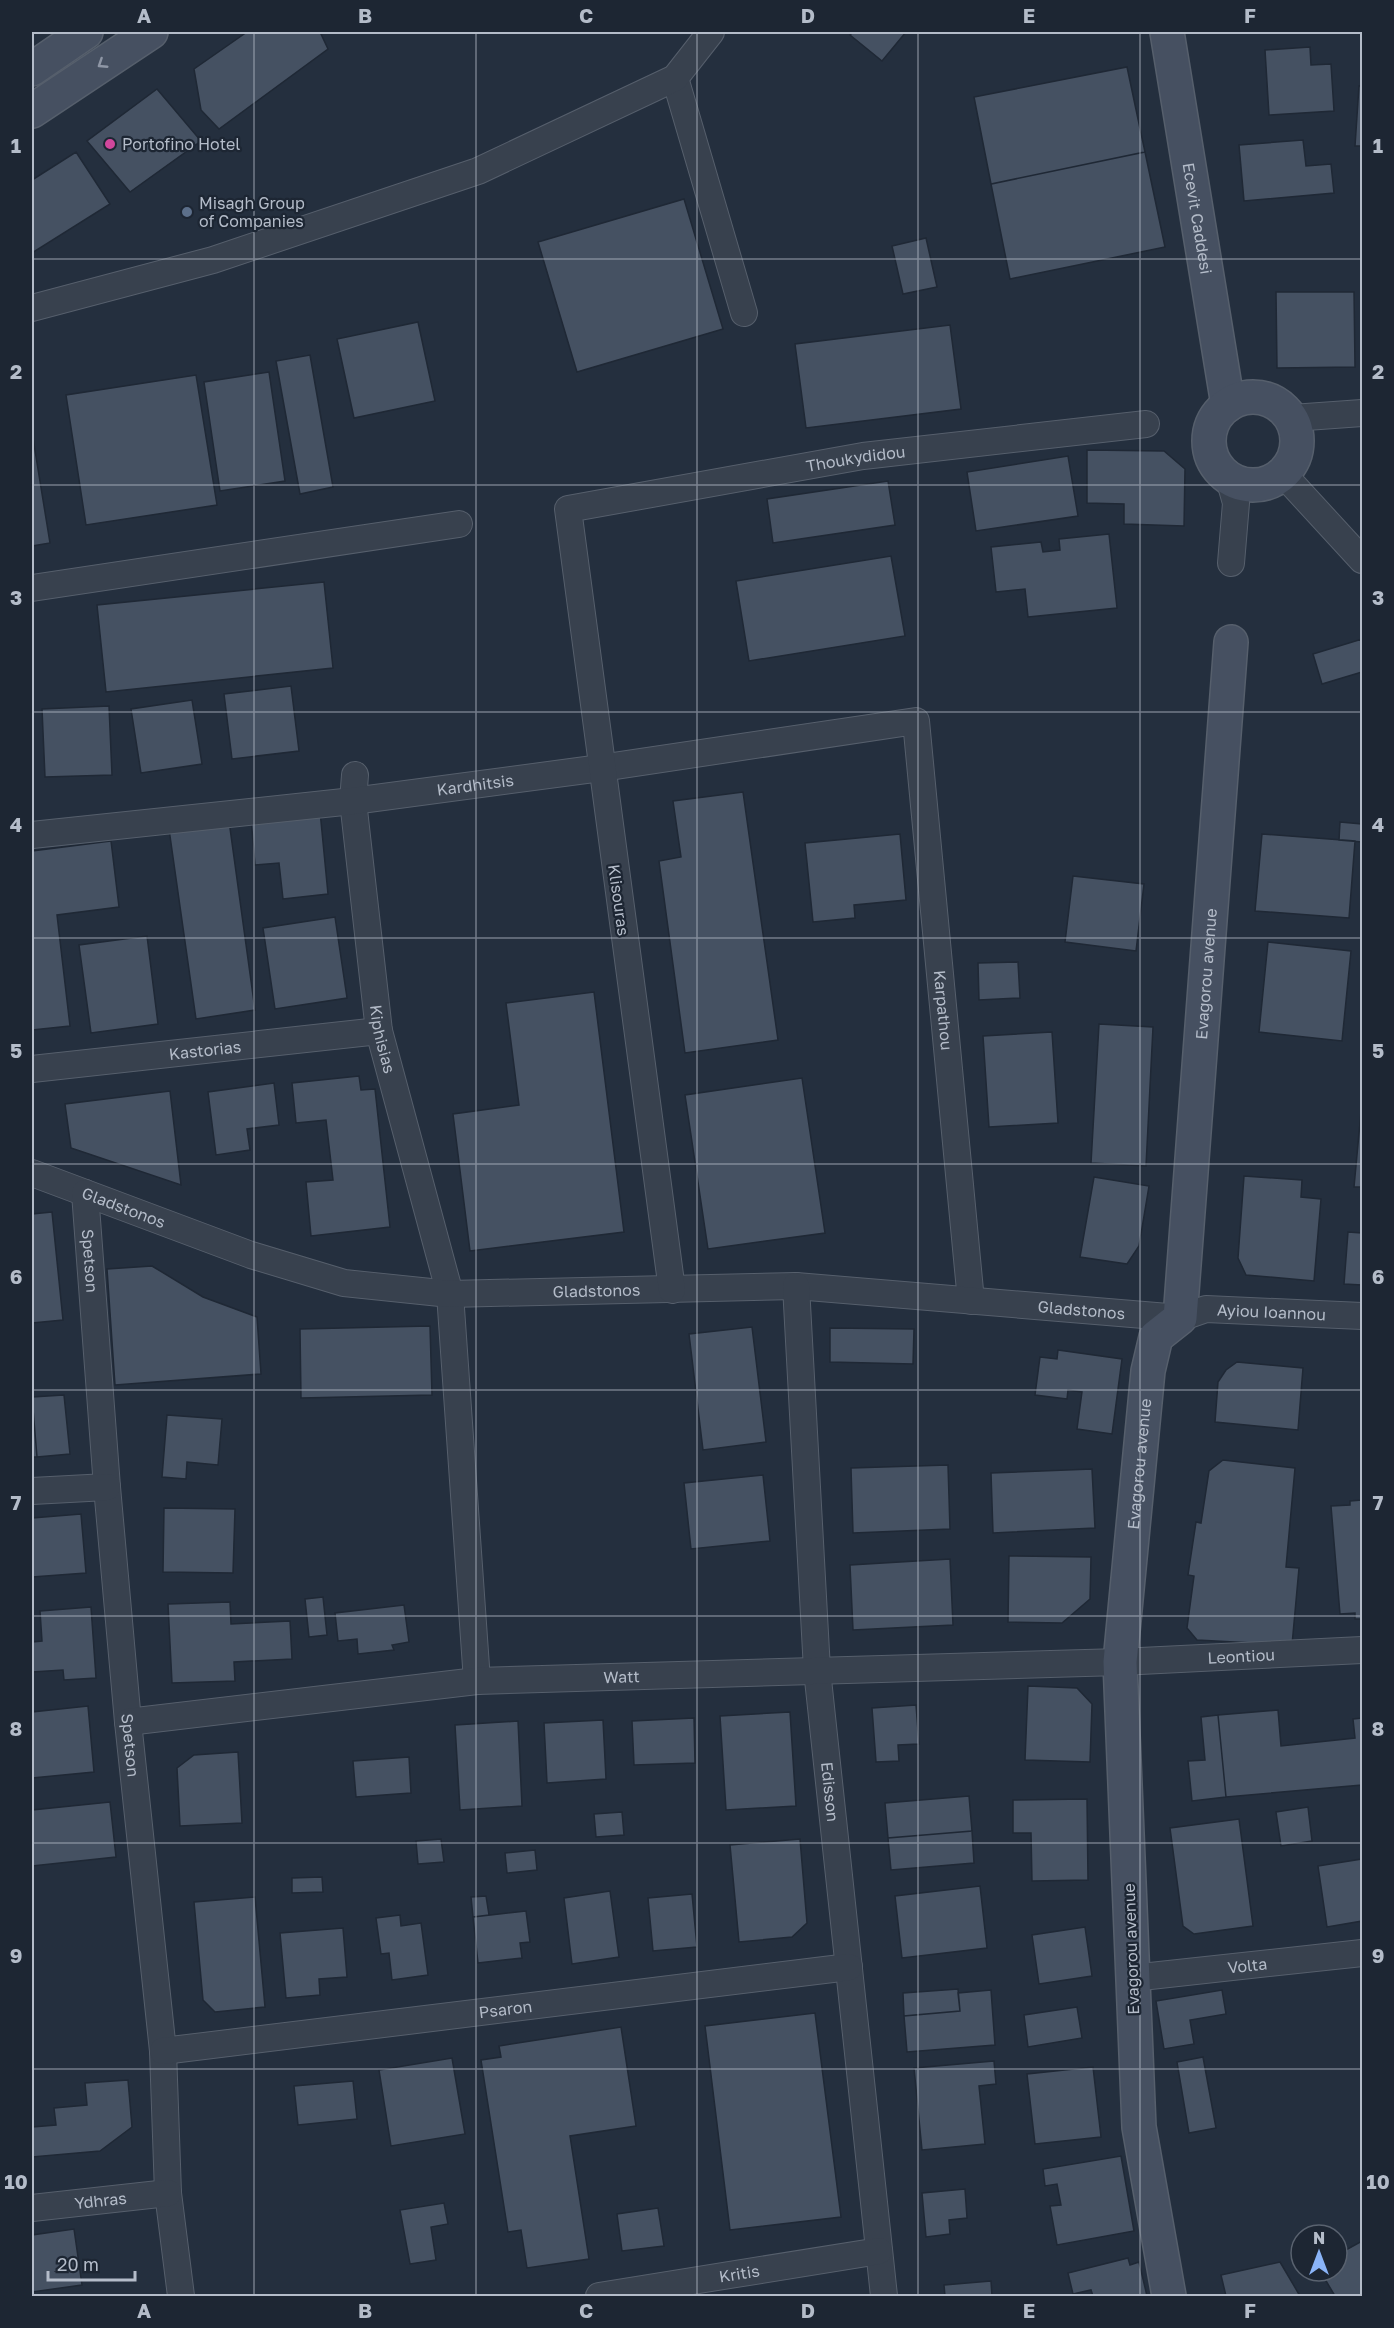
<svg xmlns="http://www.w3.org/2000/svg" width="1394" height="2328" viewBox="0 0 1394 2328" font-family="'Golos Text',sans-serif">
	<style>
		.building { fill: #455162; stroke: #1f2835; stroke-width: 1.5 }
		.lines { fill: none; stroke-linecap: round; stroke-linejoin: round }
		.street-casing { stroke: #565f6c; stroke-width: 28 }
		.secondary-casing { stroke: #565f6c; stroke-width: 36 }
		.street { stroke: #38414e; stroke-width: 26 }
		.secondary { stroke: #465061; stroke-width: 33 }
		.oneway { stroke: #8e96a5 }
		.grid { fill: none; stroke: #b4bcc9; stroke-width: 1.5; stroke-opacity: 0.55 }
		.hotel-dot { fill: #d1479c; stroke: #1d2633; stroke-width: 2 }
		.service-dot { fill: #5c6f8a; stroke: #1d2633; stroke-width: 2 }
		.labels { text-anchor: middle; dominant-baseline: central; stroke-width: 4.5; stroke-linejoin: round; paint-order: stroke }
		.poi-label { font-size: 16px; fill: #b4bcc9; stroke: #1d2633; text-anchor: start }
		.street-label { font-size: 16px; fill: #b4bcc9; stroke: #1d2633 }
		.neatline { fill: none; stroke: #b4bcc9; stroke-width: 2 }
		.grid-label { font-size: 20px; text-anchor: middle; font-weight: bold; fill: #b4bcc9 }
	</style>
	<rect width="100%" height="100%" fill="#242f3e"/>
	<path class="building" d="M247 32H320L328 49 219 129 201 110 194 69Z
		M853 32H906L882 61 850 35Z
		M1310 47 1311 65 1331 64 1334 111 1269 115 1265 50Z
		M1127 67 1145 152 991 184 974 97Z
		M1359 86H1362V146H1355Z
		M157 89 201 141 130 192 87 141Z
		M1303 140 1306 166 1331 164 1334 193 1244 201 1239 145Z
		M76 152 110 204 32 253V180Z
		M1145 152 1165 247 1010 279 991 184Z
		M684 199 723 329 577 372 538 242Z
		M926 238 937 287 903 294 892 246Z
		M1276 292H1354L1355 367 1277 368Z
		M418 322 435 401 354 418 337 339Z
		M950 325 961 409 806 428 795 344Z
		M310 355 333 487 300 494 276 361Z
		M269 372 285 481 220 491 204 382Z
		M196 375 217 505 86 525 66 395Z
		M32 432 50 543 32 546Z
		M1087 450 1164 451 1185 469 1184 526 1124 524V504L1087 503Z
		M1068 456 1078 516 976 531 967 472Z
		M888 481 895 525 773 543 767 499Z
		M1109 534 1117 608 1028 617 1025 589 996 592 991 547 1041 542 1043 552 1060 550 1059 539Z
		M891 556 905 636 749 661 736 581Z
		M324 582 333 668 106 692 97 605Z
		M1362 639V672L1322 684 1313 654Z
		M291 686 299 751 232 759 224 694Z
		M192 700 202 764 141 773 131 709Z
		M109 706 112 775 45 777 42 709Z
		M743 792 778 1040 685 1053 659 861 681 857 673 801Z
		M320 811 328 894 283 899 279 863 255 865 251 818Z
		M229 821 255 1010 196 1019 169 829Z
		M1340 822 1362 824V842L1339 840Z
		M900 834 906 900 854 905 855 918 813 922 805 843Z
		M1262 834 1355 841 1349 918 1255 911Z
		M111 841 119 907 57 915 70 1026 32 1030V851Z
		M1073 876 1144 884 1136 951 1065 942Z
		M335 917 347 998 275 1009 263 928Z
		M147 936 158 1024 91 1033 79 945Z
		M1268 942 1351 951 1342 1041 1259 1032Z
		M1018 962 1020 998 979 1000 978 963Z
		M594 992 624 1232 470 1251 453 1114 519 1105 506 1003Z
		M1099 1024 1153 1027 1146 1166 1091 1163Z
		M1052 1032 1058 1123 989 1127 983 1036Z
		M359 1076 361 1090 375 1089 390 1227 311 1236 306 1182 333 1180 326 1120 296 1123 292 1083Z
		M802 1078 825 1233 708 1249 685 1095Z
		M274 1083 279 1125 247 1129 250 1150 216 1155 208 1092Z
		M170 1091 181 1185 71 1148 65 1104Z
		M1361 1112H1362V1187H1354Z
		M1244 1176 1302 1180 1301 1197 1321 1199 1314 1281 1246 1275 1238 1258Z
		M1094 1177 1149 1186 1139 1246 1127 1264 1080 1257Z
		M52 1212 63 1320 32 1323V1214Z
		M1348 1232 1362 1233V1285L1344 1284Z
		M152 1266 203 1297 257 1317 261 1374 115 1385 107 1269Z
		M430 1326 432 1395 301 1398 300 1329Z
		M752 1327 766 1442 703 1450 689 1334Z
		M830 1328 914 1329 913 1364 830 1362Z
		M1058 1350 1122 1359 1112 1434 1077 1429 1082 1392 1068 1390 1067 1399 1035 1395 1040 1357 1057 1359Z
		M1237 1362 1303 1368 1298 1430 1215 1422 1218 1382 1226 1370Z
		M64 1395 70 1454 37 1457 32 1397Z
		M32 1397 37 1457H32Z
		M167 1415 222 1419 218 1465 187 1462 186 1479 162 1477Z
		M1223 1460 1295 1468 1286 1567 1299 1568 1292 1645 1197 1640 1187 1628 1194 1576 1188 1575 1196 1522 1201 1523 1209 1471Z
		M948 1465 950 1529 853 1533 851 1468Z
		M1092 1469 1095 1528 993 1533 991 1473Z
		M763 1475 770 1541 691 1549 684 1483Z
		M1362 1500V1619H1355V1613L1340 1614 1331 1506 1350 1505V1501Z
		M164 1508 235 1509 233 1573 163 1572Z
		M81 1514 86 1573 32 1577V1518Z
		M1009 1556 1091 1557 1090 1599 1062 1623 1008 1622Z
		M950 1559 953 1625 853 1630 850 1565Z
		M323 1597 327 1635 309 1637 305 1599Z
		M230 1602 231 1624 290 1621 292 1659 234 1662 235 1681 172 1683 168 1604Z
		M404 1605 409 1642 392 1645 394 1650 358 1654 357 1639 338 1641 335 1613Z
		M91 1607 96 1678 64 1680 63 1670 32 1672V1642L42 1641 40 1611Z
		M1028 1686 1077 1688 1092 1704 1090 1762 1025 1760Z
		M916 1705 919 1744 898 1745 899 1761 876 1762 872 1708Z
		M88 1706 94 1772 32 1778V1712Z
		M1278 1710 1281 1746 1355 1738 1353 1719 1362 1718V1785L1226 1797 1218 1715Z
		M790 1712 796 1806 726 1810 720 1716Z
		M1218 1715 1226 1797 1192 1801 1188 1761 1205 1760 1201 1717Z
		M694 1718 695 1763 634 1765 632 1721Z
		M603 1720 606 1779 547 1783 544 1723Z
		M518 1721 522 1806 460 1810 455 1725Z
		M238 1752 242 1823 180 1826 177 1768 194 1755Z
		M409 1757 411 1793 356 1797 353 1761Z
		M969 1796 972 1831 888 1838 885 1803Z
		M1087 1799 1088 1880 1032 1881 1031 1833H1013V1800Z
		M110 1802 116 1857 32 1866V1810Z
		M1308 1807 1312 1841 1281 1846 1276 1812Z
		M622 1812 624 1835 596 1837 594 1814Z
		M1239 1819 1253 1926 1194 1934 1183 1926 1170 1828Z
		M972 1831 974 1863 891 1870 888 1838Z
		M441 1839 444 1862 418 1864 416 1841Z
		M800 1839 807 1923 792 1937 739 1942 730 1845Z
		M535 1850 537 1870 507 1873 505 1853Z
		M1362 1859V1921L1327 1927 1318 1866Z
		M322 1877 323 1892 292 1893V1878Z
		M980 1886 987 1948 902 1958 895 1896Z
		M610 1891 619 1957 572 1964 564 1898Z
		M692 1894 697 1947 653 1951 648 1898Z
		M486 1896 489 1915 473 1917 471 1897Z
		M255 1897 265 2007 215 2012 203 2000 194 1902Z
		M526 1911 530 1942 520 1943 522 1958 478 1963 473 1917Z
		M400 1915 401 1926 421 1923 428 1975 392 1980 389 1953 381 1954 376 1918Z
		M1085 1927 1092 1976 1039 1984 1032 1935Z
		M343 1928 347 1977 319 1979 320 1995 286 1998 280 1933Z
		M958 1989 960 2011 904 2016 903 1993Z
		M991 1990 995 2045 907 2052 904 2016 960 2011 958 1993Z
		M1222 1990 1226 2014 1190 2020 1194 2044 1164 2049 1156 2001Z
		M1077 2007 1082 2038 1028 2047 1024 2015Z
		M815 2013 841 2217 730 2230 705 2026Z
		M621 2027 636 2126 570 2136 589 2259 527 2268 521 2230 508 2232 481 2060 501 2057 499 2046Z
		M1203 2057 1216 2128 1189 2133 1177 2062Z
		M452 2058 465 2134 391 2146 379 2070Z
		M994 2061 996 2084 979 2086 985 2144 922 2150 914 2068Z
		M1093 2067 1101 2137 1035 2144 1027 2074Z
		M128 2080 132 2127 100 2151 32 2157V2127L56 2125 54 2108 87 2105 85 2083Z
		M353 2081 357 2119 298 2125 294 2086Z
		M1121 2156 1134 2231 1057 2245 1050 2206 1061 2205 1057 2184 1045 2186 1043 2169Z
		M965 2189 967 2218 949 2220 950 2234 926 2237 922 2193Z
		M444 2203 448 2224 431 2227 436 2260 410 2264 400 2210Z
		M658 2208 664 2246 622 2251 617 2214Z
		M74 2229 82 2285 32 2292V2235Z
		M1341 2241 1346 2250 1362 2241V2296H1335L1322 2274 1337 2271V2243Z
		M1128 2258 1130 2265 1139 2262 1147 2296H1093L1091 2290 1073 2294 1068 2273Z
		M1280 2262 1300 2296H1226L1221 2275Z
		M991 2281 992 2296H945L944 2285Z"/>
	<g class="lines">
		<g class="street-casing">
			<g id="street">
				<path d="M675 78 744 313"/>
				<path d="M32 308 213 260 478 171 675 78 711 32"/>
				<path d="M1292 418 1362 413"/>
				<path d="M1283 474 1362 560"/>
				<path d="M1229 478 1236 503 1231 563"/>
				<path d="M32 588 459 524"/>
				<path id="s1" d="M355 775 353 801 379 1031 450 1294 477 1681"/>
				<path id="s2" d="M32 835 353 801 601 768 916 721 971 1301"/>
				<path id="s3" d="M32 1069 379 1031"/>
				<path id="s4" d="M32 1173 251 1255 344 1283 450 1294 796 1286 1180 1318 1206 1309 1362 1316"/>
				<path id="s5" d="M85 1193 107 1487 128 1722 163 2051 168 2193 181 2296"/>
				<path id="s6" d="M796 1286 817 1670 884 2296"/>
				<path id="s7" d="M672 1290 568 509 863 456 1146 424"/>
				<path d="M32 1491 107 1487"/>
				<path id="s8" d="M128 1722 477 1681 1120 1662 1362 1650"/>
				<path id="s9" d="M1132 1978 1362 1953"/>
				<path id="s10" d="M163 2051 849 1967"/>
				<path id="s11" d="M32 2208 168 2193"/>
				<path id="s12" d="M599 2296 879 2251"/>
			</g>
		</g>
		<g class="secondary-casing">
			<g id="secondary">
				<path id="s13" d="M1167 32 1228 405"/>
				<path d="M32 69 86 32"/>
				<path d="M32 111 151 32"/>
				<circle cx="1253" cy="441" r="44"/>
				<path id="s14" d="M1169 2296 1139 2127 1120 1662 1148 1371 1156 1337 1180 1318 1231 642"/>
			</g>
		</g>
		<use href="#street" class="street"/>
		<use href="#secondary" class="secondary"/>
	</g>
	<defs><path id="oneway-chevron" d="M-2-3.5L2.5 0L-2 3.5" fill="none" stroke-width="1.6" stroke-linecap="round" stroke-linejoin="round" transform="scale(1.5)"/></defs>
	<use class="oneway" href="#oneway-chevron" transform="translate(102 64) rotate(147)"/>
	<path class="grid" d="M254 32V2296M476 32V2296M697 32V2296M918 32V2296M1140 32V2296M32 259H1362M32 485H1362M32 712H1362M32 938H1362M32 1164H1362M32 1390H1362M32 1616H1362M32 1843H1362M32 2069H1362"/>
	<circle class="hotel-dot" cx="110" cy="144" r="6"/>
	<circle class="service-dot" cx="187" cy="212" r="6"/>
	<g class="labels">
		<g class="poi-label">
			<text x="122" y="144">Portofino Hotel</text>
			<text x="199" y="203">Misagh Group<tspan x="199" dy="18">of Companies</tspan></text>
		</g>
		<g class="street-label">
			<text stroke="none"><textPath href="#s13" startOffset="189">Ecevit Caddesi</textPath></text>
			<text stroke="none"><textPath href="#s7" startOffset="1080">Thoukydidou</textPath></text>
			<text stroke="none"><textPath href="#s2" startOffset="446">Kardhitsis</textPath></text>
			<text transform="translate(619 900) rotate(82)">Klisouras</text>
			<text stroke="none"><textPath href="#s14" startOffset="1340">Evagorou avenue</textPath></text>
			<text stroke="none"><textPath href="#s2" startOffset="1182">Karpathou</textPath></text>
			<text stroke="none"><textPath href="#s1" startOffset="266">Kiphisias</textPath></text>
			<text stroke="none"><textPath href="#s3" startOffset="174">Kastorias</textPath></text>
			<text stroke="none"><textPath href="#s4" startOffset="98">Gladstonos</textPath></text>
			<text stroke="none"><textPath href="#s5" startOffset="68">Spetson</textPath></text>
			<text stroke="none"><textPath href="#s4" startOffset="584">Gladstonos</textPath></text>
			<text stroke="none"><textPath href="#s4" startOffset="1070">Gladstonos</textPath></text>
			<text stroke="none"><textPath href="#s4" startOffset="1262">Ayiou Ioannou</textPath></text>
			<text stroke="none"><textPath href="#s14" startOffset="836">Evagorou avenue</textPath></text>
			<text stroke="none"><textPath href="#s8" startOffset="1116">Leontiou</textPath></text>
			<text stroke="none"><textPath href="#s8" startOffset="496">Watt</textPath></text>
			<text stroke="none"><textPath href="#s5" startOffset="554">Spetson</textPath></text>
			<text stroke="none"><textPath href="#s6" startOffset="507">Edisson</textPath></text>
			<text transform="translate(1131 1949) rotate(-92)">Evagorou avenue</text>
			<text stroke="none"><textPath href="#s9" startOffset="116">Volta</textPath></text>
			<text stroke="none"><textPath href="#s10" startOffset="345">Psaron</textPath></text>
			<text stroke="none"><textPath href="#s11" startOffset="69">Ydhras</textPath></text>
			<text stroke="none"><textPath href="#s12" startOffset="142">Kritis</textPath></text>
		</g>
	</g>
	<rect width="1394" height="2328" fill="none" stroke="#1d2633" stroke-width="66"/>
	<g transform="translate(1319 2253)"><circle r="28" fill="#1d2633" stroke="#59626f" stroke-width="1.5"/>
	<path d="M0-4.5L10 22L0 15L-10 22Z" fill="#8ab4f8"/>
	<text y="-9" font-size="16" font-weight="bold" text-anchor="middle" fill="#b4bcc9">N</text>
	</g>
	<path d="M48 2271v9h87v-9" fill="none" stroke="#b4bcc9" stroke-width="3"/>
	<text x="57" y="2271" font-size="18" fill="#b4bcc9" stroke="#1d2633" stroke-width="4.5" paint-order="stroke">20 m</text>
	<rect x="33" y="33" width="1328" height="2262" class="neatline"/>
	<g class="grid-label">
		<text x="144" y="23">A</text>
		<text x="365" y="23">B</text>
		<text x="586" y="23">C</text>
		<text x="808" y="23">D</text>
		<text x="1029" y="23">E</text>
		<text x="1250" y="23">F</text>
		<text x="16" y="153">1</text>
		<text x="1378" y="153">1</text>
		<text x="16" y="379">2</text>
		<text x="1378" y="379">2</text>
		<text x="16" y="605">3</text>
		<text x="1378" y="605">3</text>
		<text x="16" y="832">4</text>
		<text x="1378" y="832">4</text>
		<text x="16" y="1058">5</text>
		<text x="1378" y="1058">5</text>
		<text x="16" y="1284">6</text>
		<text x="1378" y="1284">6</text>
		<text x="16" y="1510">7</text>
		<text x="1378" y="1510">7</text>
		<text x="16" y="1736">8</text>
		<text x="1378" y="1736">8</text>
		<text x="16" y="1963">9</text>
		<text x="1378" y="1963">9</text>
		<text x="16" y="2189">10</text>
		<text x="1378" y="2189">10</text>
		<text x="144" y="2318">A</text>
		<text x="365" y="2318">B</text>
		<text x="586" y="2318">C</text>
		<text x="808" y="2318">D</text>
		<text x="1029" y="2318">E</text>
		<text x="1250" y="2318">F</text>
	</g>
</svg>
